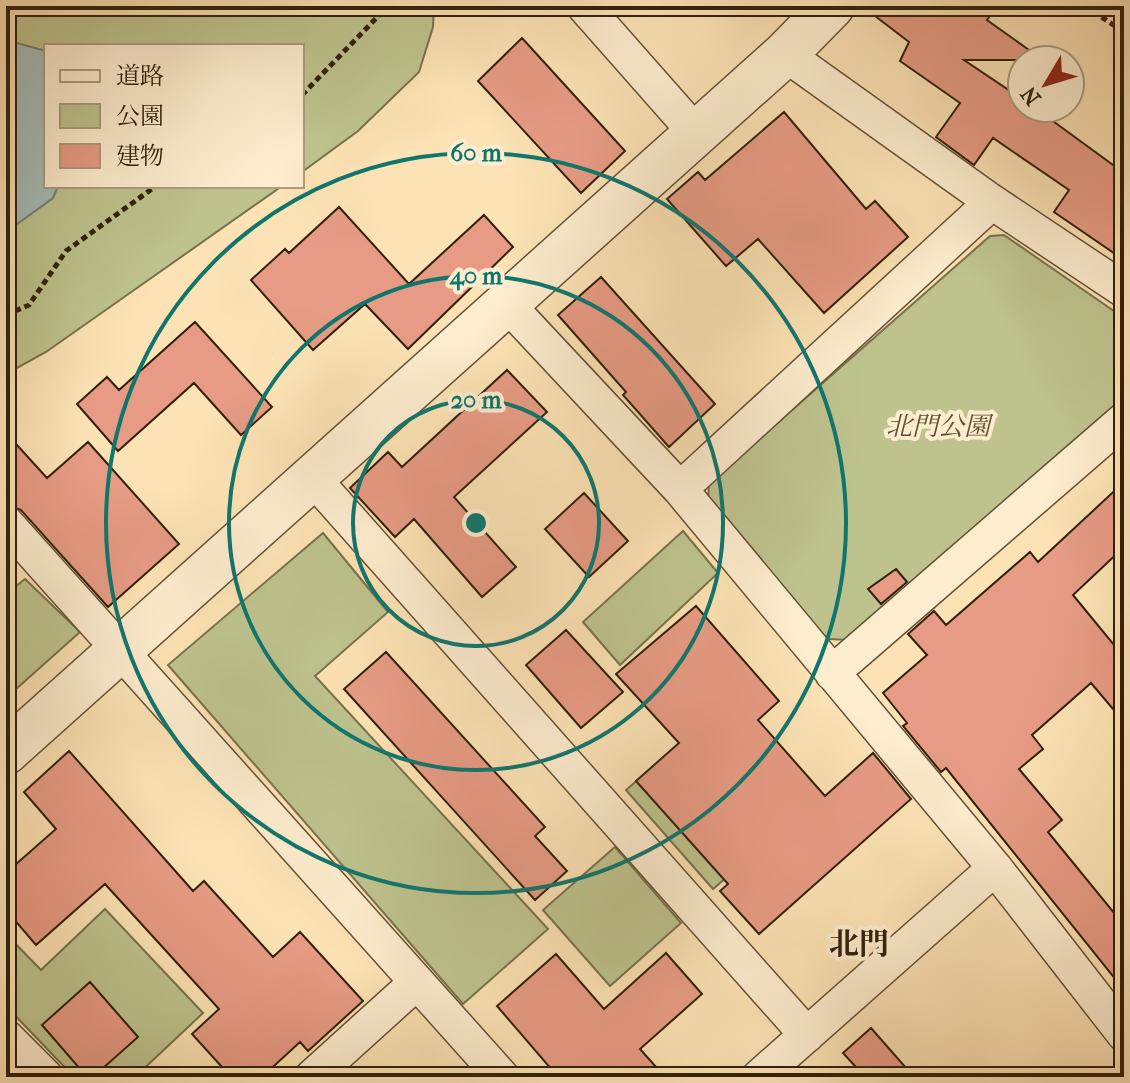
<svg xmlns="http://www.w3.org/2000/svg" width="1130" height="1083" viewBox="0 0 1130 1083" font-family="'IM FELL French Canon','Noto Serif JP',serif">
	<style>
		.green { fill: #bec38e; stroke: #78724c; stroke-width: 2 }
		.water { fill: #a4bbb8; stroke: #767d73; stroke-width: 2 }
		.building { fill: #e79b84; stroke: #31210b; stroke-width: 2 }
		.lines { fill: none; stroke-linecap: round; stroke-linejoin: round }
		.minor-casing { stroke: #645135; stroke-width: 37 }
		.tertiary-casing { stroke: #645135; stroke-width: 47 }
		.path { stroke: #31210b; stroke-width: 5; stroke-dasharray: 6 4; stroke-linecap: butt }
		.minor { stroke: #fdecce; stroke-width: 34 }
		.tertiary { stroke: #fdecce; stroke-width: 44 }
		.ring { fill: none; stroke: #0f766e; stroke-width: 4 }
		.labels { text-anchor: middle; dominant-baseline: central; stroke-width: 8; stroke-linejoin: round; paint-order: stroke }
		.park-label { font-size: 26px; font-style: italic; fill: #5b5232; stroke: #fdecce }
		.quarter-label { font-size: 30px; font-weight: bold; fill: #31210b; stroke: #fdecce }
		.centre { fill: #0f766e; stroke: #fdecce; stroke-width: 4 }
		.ring-label { font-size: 24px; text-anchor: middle; font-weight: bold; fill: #0f766e; stroke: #fdecce; stroke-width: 8; stroke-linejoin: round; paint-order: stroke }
	</style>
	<rect width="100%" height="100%" fill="#fce2b4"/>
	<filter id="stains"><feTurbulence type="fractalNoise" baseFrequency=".0025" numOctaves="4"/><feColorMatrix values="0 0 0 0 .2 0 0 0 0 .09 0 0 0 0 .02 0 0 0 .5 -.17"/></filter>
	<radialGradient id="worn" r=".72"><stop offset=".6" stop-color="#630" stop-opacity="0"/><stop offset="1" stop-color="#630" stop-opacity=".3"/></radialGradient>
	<path class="green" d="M6 6H434L433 27 419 72 358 131 302 172V46H46V186H282L46 352 6 374Z
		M1004 235 1124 318V400L1104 422 850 640 827 639 708 503 709 483 990 236Z
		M683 531 718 573 620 665 583 622Z
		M323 533 388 612 315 676 548 929 463 1004 168 665Z
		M25 579 80 632 6 698V594Z
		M695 730 782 829 713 889 626 790Z
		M615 847 681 923 610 986 543 910Z
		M105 909 203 1013 135 1077H74L6 1006V934L41 970Z"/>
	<path class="water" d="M6 40 46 51V186H58L53 198 6 232Z"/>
	<path class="building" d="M862 6H997L987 20 1043 60H964L1022 99V108H1035L1124 173V260L1054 212 1069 190 993 138 974 165 936 137 960 103 900 61 909 42Z
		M522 38 625 151 581 193 478 81Z
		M784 112 866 209 875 201 908 237 824 313 758 239 726 266 667 199 698 172 705 180Z
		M339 207 409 284 484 215 513 247 408 349 365 304 313 350 251 280 285 249 289 253Z
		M601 277 715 404 669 447 623 395 626 392 558 315Z
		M195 322 272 407 241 435 194 383 118 451 77 404 107 377 119 390Z
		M507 370 547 412 454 497 516 567 482 597 414 519 395 537 350 488 388 452 402 467Z
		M6 433 47 478 88 442 179 544 108 607 21 510 6 504Z
		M1124 482V547L1073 595 1124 657V722L1091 683 1032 735 1043 749 1019 769 1062 820 1048 832 1124 925V990L946 768 941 772 903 726 907 723 883 693 927 655 908 634 934 611 946 625 1030 552 1038 562Z
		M584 493 628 541 589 577 545 529Z
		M896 569 907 582 881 604 868 589Z
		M696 606 779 701 758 720 825 796 873 753 911 799 759 934 720 891 728 884 636 781 679 743 616 674Z
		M566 630 623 692 581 728 526 665Z
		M386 652 545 827 535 836 567 871 535 900 344 689Z
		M69 751 193 891 204 881 273 957 300 932 363 1001 308 1051 300 1042 262 1077H231L192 1034 219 1009 105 884 36 945 6 910V873L56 829 24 792Z
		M666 953 702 994 640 1049 665 1077H558L497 1006 556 954 604 1009Z
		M90 982 138 1037 93 1077H87L42 1025Z
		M871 1028 914 1077H865L843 1053Z"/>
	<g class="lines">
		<g class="minor-casing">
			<path id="minor" d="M584 6 696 133
				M785 54 992 202 1124 290
				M505 302 680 489 995 868 1124 1034
				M312 477 807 1035
				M680 489 992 202
				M6 523 502 1077
				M832 673 1124 420
				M6 1037 46 1077
				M312 1077 417 982
				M759 1077 995 868"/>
		</g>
		<g class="tertiary-casing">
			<path id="tertiary" d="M6 752 785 54 832 6"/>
		</g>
		<path class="path" d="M1085 6 1124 32
			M302 95 388 6
			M6 315 29 305 66 251 156 186"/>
		<use href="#minor" class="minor"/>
		<use href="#tertiary" class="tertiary"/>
	</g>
	<g class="ring">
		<circle cx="476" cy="523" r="123"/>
		<circle cx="476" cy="523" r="247"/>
		<circle cx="476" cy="523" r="370"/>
	</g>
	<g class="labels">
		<g class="park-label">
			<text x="938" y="426">北門公園</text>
		</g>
		<g class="quarter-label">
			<text x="859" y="944">北門</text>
		</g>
	</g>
	<circle cx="476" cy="523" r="12" class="centre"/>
	<g class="ring-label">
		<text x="476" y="161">60 m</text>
		<text x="476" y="284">40 m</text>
		<text x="476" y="408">20 m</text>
	</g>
	<rect width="1130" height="1083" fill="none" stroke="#fce2b4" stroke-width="32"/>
	<rect x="8" y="8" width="1114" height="1067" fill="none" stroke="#31210b" stroke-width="4"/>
	<rect x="16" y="16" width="1098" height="1051" fill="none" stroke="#31210b" stroke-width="2"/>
	<rect x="44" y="44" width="260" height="144" fill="#fdecce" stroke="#ab9b80" stroke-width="2"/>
	<rect x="60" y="70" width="40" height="12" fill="#fdecce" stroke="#ab9b80" stroke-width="2"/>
	<text x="116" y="84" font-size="24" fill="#31210b">道路</text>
	<rect x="60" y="104" width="40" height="24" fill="#bec38e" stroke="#ab9b80" stroke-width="2"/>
	<text x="116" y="124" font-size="24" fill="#31210b">公園</text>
	<rect x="60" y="144" width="40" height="24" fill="#e79b84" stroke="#ab9b80" stroke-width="2"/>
	<text x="116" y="164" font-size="24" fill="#31210b">建物</text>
	<g transform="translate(1046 84) rotate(232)"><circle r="38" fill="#fdecce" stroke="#ab9b80" stroke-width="2"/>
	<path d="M0-6L14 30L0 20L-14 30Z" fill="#8f2418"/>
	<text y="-12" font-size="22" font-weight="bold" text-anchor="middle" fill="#31210b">N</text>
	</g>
	<rect width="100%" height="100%" filter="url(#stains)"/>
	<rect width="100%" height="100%" fill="url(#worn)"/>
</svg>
